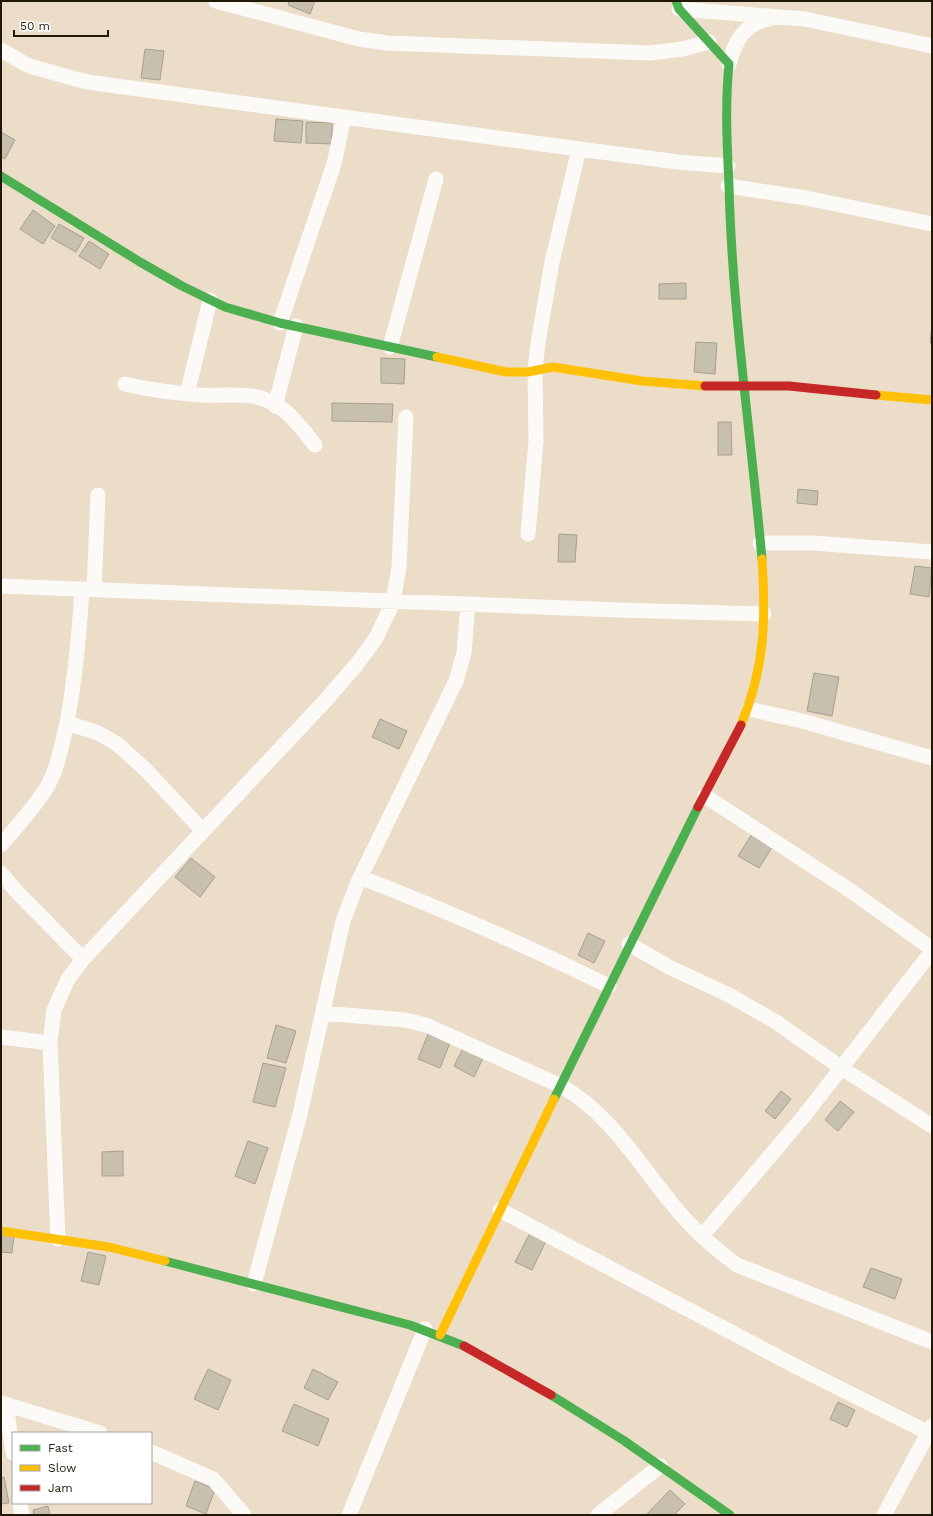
<svg xmlns="http://www.w3.org/2000/svg" width="933" height="1516" viewBox="0 0 933 1516" font-family="'Work Sans',sans-serif">
	<style>
		.building { fill: #c8c0af; stroke: #a7a08f }
		.lines { fill: none; stroke-linecap: round; stroke-linejoin: round }
		.street { stroke: #fcfaf7; stroke-width: 15 }
		.fast { stroke: #4caf50; stroke-width: 9 }
		.slow { stroke: #ffc107; stroke-width: 9 }
		.jam { stroke: #c62828; stroke-width: 9 }
	</style>
	<rect width="100%" height="100%" fill="#ebddc8"/>
	<path class="building" d="M289 1H315L310 14 288 5Z
		M145 49 164 51 160 80 141 78Z
		M276 119 303 121 301 143 274 141Z
		M306 122 332 123V144L306 143Z
		M1 132 15 140 5 159 1 157Z
		M33 210 55 226 43 244 20 229Z
		M59 224 84 238 76 252 51 238Z
		M89 241 109 254 100 269 79 256Z
		M686 283V299H659V284Z
		M932 326V343H930Z
		M696 342 717 343 715 374 694 372Z
		M381 358 405 359 404 384 381 383Z
		M332 403 393 404 392 422 332 421Z
		M718 422H731L732 455H718Z
		M798 489 818 491 817 505 797 503Z
		M559 534 577 535 575 562H558Z
		M915 566 932 568 929 597 910 594Z
		M814 673 839 677 832 716 807 711Z
		M380 719 407 731 399 749 372 737Z
		M752 834 773 846 759 868 738 856Z
		M191 858 215 877 200 897 175 877Z
		M588 933 605 941 594 963 578 955Z
		M276 1025 296 1031 286 1063 267 1058Z
		M428 1034 450 1043 440 1068 418 1059Z
		M463 1048 483 1058 474 1077 454 1066Z
		M263 1063 286 1068 275 1107 253 1102Z
		M781 1091 791 1099 775 1119 765 1111Z
		M840 1101 854 1112 838 1131 825 1120Z
		M248 1141 268 1148 255 1184 235 1176Z
		M123 1151V1176H102V1152Z
		M530 1233 546 1241 532 1270 515 1262Z
		M1 1234 14 1236 12 1253 1 1252Z
		M88 1252 106 1256 99 1285 81 1281Z
		M871 1268 902 1279 895 1299 863 1287Z
		M208 1369 231 1380 218 1410 194 1399Z
		M313 1369 338 1382 328 1400 304 1388Z
		M838 1402 855 1410 847 1427 830 1419Z
		M294 1404 329 1419 318 1446 282 1431Z
		M4 1477 9 1503 1 1504V1478Z
		M195 1481 215 1489 206 1514 186 1506Z
		M670 1490 685 1504 674 1515H646Z
		M48 1506 50 1515H34L33 1510Z"/>
	<g class="lines">
		<path class="street" d="M216 1 359 39 387 43 650 53 683 49 709 42
			M679 9 805 19 932 46
			M1 50 29 66 87 82 579 149 678 162 728 166
			M729 64C735 41 744 24 769 19
			M728 186 806 198 932 224
			M280 323 334 164 344 117
			M390 347 436 179
			M125 384C150 390 174 393 200 395 233 397 256 388 285 411 296 420 306 434 315 445
			M187 394 210 300
			M275 406 296 326
			M528 534 536 441 535 370 538 343 552 262 579 149
			M760 543H813L932 552
			M1 586 618 610 764 614
			M94 590 98 495
			M749 709 802 721 932 758
			M67 723 98 733 116 743 146 770 202 830
			M705 796 851 891 932 949
			M1 845C17 826 34 808 47 787 57 770 60 751 65 732 75 685 79 637 82 589
			M1 873 17 892 83 959
			M360 877C445 910 527 946 609 986
			M629 944 669 967 729 995 776 1022 843 1069 932 1126
			M323 1013 405 1020 426 1025 561 1086C615 1116 644 1174 685 1219 700 1236 718 1251 737 1265L932 1342
			M1 1037 50 1043
			M500 1210 801 1369 929 1433
			M702 1236 804 1116 932 951
			M58 1239 50 1043 54 1010 68 979 83 959 325 701 357 664 376 638 393 602 399 567 406 417
			M254 1284 300 1114 343 921 358 882 456 681 464 653 468 604
			M1 1403 100 1433
			M6 1404 13 1453
			M151 1452 213 1479 244 1515
			M20 1503 22 1515
			M349 1515 425 1329
			M598 1515 660 1466
			M884 1515 932 1426"/>
		<path class="fast" d="M676 1 679 9 729 64C725 104 727 145 729 185 732 310 751 434 762 559
			M1 176 140 262 182 286 225 307 280 323 437 357
			M554 1099 698 807
			M165 1261 410 1325 464 1346
			M551 1395 623 1440 730 1515"/>
		<path class="slow" d="M437 357 506 372H528L553 367 642 381 705 386
			M876 395 932 400
			M741 725C765 667 766 621 762 559
			M1 1231 109 1247 165 1261
			M440 1335 554 1099"/>
		<path class="jam" d="M705 386H789L876 395
			M698 807 741 725
			M464 1346 551 1395"/>
	</g>
	<rect width="933" height="1516" fill="none" stroke="#21180a" stroke-width="4"/>
	<rect x="12" y="1432" width="140" height="72" fill="#ffffff" stroke="#a6a39d"/>
	<rect x="20" y="1445" width="20" height="6" fill="#4caf50" stroke="#a6a39d"/>
	<text x="48" y="1452" font-size="12" fill="#21180a">Fast</text>
	<rect x="20" y="1465" width="20" height="6" fill="#ffc107" stroke="#a6a39d"/>
	<text x="48" y="1472" font-size="12" fill="#21180a">Slow</text>
	<rect x="20" y="1485" width="20" height="6" fill="#c62828" stroke="#a6a39d"/>
	<text x="48" y="1492" font-size="12" fill="#21180a">Jam</text>
	<path d="M14 30v6h94v-6" fill="none" stroke="#21180a" stroke-width="2"/>
	<text x="20" y="30" font-size="12" fill="#21180a" stroke="#ffffff" stroke-width="3" paint-order="stroke">50 m</text>
</svg>
